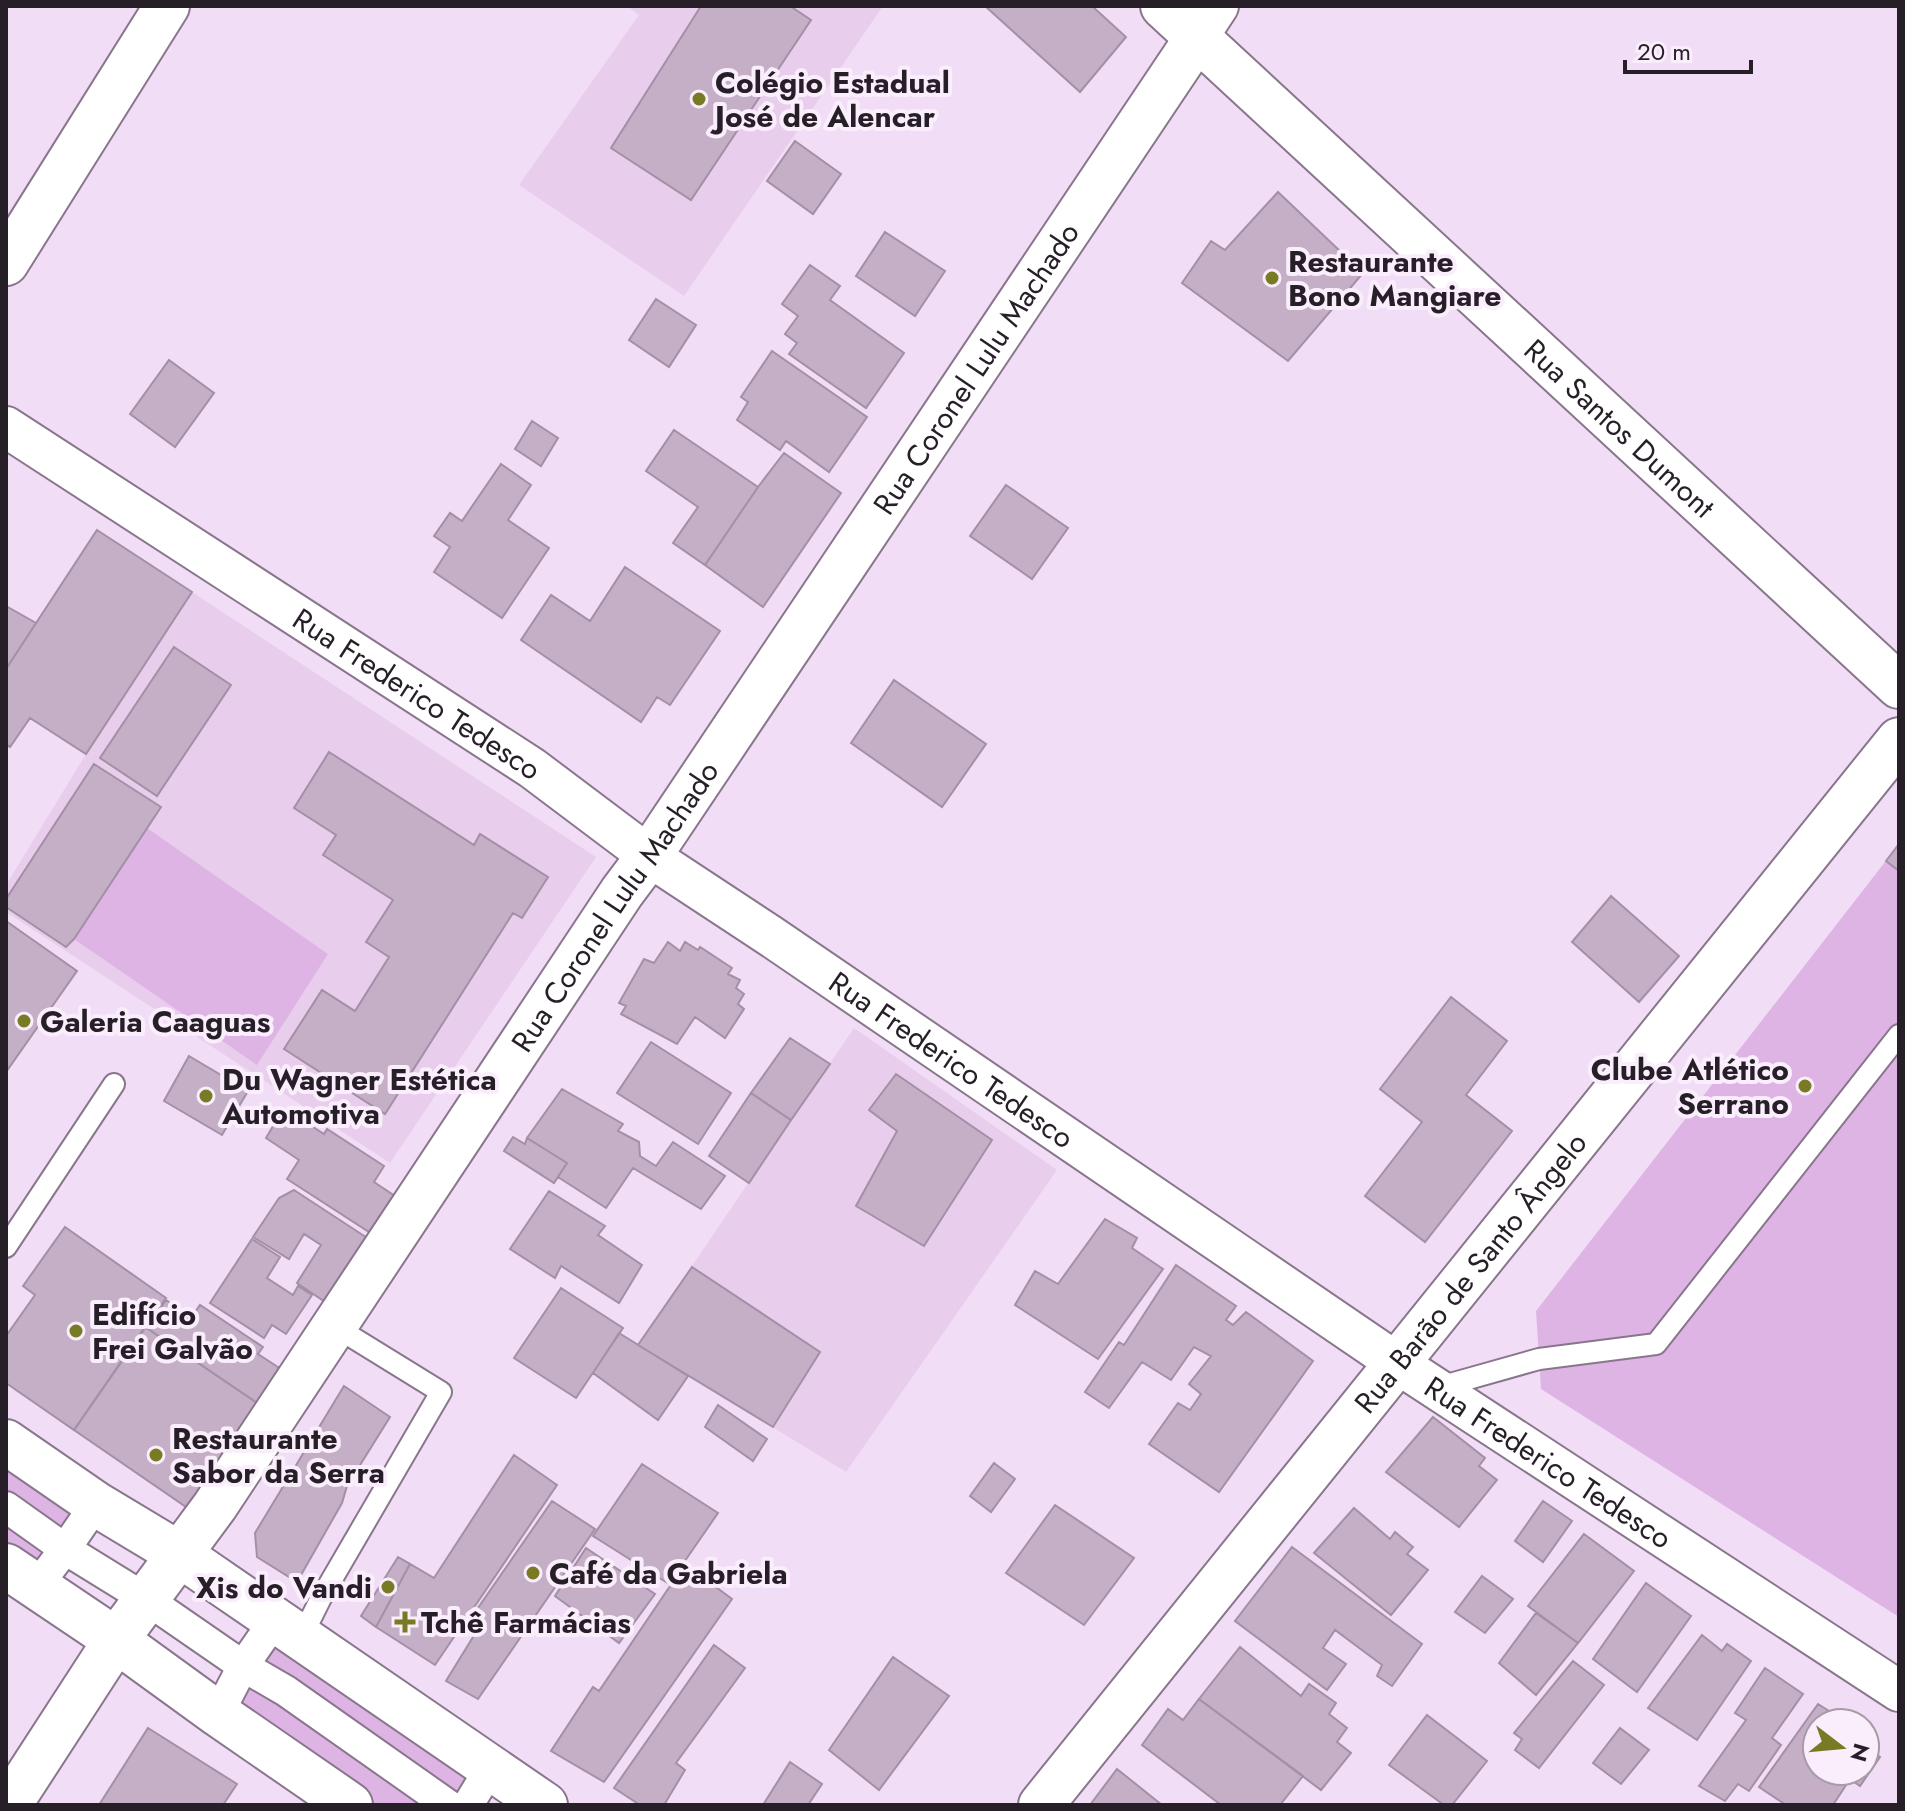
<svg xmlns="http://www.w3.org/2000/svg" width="1905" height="1811" viewBox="0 0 1905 1811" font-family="Jost,sans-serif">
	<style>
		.built { fill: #e8ceec }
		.green { fill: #deb4e5 }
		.building { fill: #c4afc7; stroke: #a38fa6; stroke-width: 2 }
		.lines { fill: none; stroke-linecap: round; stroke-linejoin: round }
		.service-casing { stroke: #89768c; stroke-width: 24 }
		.pedestrian-casing { stroke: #89768c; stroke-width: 34 }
		.minor-casing { stroke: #89768c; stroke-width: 44 }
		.tertiary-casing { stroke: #89768c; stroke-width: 48 }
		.secondary-casing { stroke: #89768c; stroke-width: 48 }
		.service { stroke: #fff; stroke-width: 20 }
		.pedestrian { stroke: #fff; stroke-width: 30 }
		.minor { stroke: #fff; stroke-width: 40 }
		.tertiary { stroke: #fff; stroke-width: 44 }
		.secondary { stroke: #fff; stroke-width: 44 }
		.poi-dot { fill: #787b24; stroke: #faedfc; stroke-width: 3 }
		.labels { text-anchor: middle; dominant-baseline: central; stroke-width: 8; stroke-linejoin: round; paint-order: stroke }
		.poi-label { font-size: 30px; font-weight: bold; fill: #271f28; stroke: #faedfc; text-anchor: start }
		.street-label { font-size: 30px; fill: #271f28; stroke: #faedfc }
	</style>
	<rect width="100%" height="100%" fill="#f2ddf6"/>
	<path class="built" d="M627 6H883L684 296 519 185 639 15Z
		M192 592 596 857 390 1163 6 912V885L86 754Z
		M854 1028 1057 1170 846 1472 638 1345Z"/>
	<path class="green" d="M147 828 328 954 257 1065 74 939Z
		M1899 844V1617L1541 1389 1536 1311Z
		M6 1442 96 1504 36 1587 6 1566Z
		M275 1620 491 1767 468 1805H350L218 1714Z"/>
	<path class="building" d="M701 6H790L811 20 691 200 611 148Z
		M985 6H1092L1126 37 1080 92Z
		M795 141 841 174 813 214 767 181Z
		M1278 192 1363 273 1288 361 1182 283 1211 241 1225 250Z
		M885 232 945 271 915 316 856 276Z
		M810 265 840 286 830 300 904 353 866 408 789 354 797 343 785 334 798 316 782 304Z
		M656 299 696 325 669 367 629 340Z
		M772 351 867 417 829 472 786 441 780 450 737 420 748 402 741 397Z
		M169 360 214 393 175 447 130 414Z
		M532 421 558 438 541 466 515 449Z
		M674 430 758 487 705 565 673 543 698 507 646 471Z
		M784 453 841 493 763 607 705 565 758 487Z
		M501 464 531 485 508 520 549 548 502 618 434 572 450 547 434 536 450 513 462 521Z
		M1006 485 1068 528 1032 579 970 536Z
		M97 530 192 592 86 754 30 718 10 747 6 744V669Z
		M625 567 720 631 670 705 657 697 641 722 521 640 551 595 590 621Z
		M6 606 36 623 6 669Z
		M174 647 231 685 157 796 100 758Z
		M894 680 986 744 942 807 851 743Z
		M329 752 474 845 480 834 548 877 522 918 513 913 385 1114 284 1049 322 990 355 1011 389 957 366 942 393 900 323 855 336 835 294 808Z
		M94 764 161 807 74 939 66 947 6 907V899Z
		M1899 844V871L1886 861Z
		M1611 896 1679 956 1639 1002 1572 942Z
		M6 921 77 971 6 1072Z
		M668 942 680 951 685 942 698 950 700 947 732 968 728 974 740 980 736 988 744 994 738 1004 744 1009 725 1038 695 1017 677 1044 621 1014 626 1006 619 1003 644 959 654 963Z
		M1451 997 1507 1041 1466 1095 1512 1131 1425 1242 1365 1196 1422 1122 1380 1089Z
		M790 1038 830 1064 791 1120 751 1093Z
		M651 1042 731 1093 698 1144 617 1093Z
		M189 1056 248 1091 222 1135 164 1101Z
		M896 1074 992 1140 924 1246 856 1206 897 1131 869 1110Z
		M562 1089 623 1124 618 1131 639 1142 640 1156 656 1166 673 1142 725 1176 701 1209 633 1168 606 1208 558 1177 567 1163 527 1138Z
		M751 1093 791 1120 749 1183 709 1156Z
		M284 1108 324 1134 327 1129 384 1166 374 1182 407 1204 383 1241 287 1179 299 1160 266 1138Z
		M513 1137 525 1144 527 1138 567 1163 554 1183 504 1151Z
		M294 1190 381 1247 340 1312 297 1283 321 1245 304 1234 289 1259 253 1237 279 1198Z
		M549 1191 605 1226 598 1235 642 1265 619 1303 561 1266 555 1278 510 1249Z
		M1105 1219 1137 1238 1132 1248 1163 1269 1098 1359 1015 1305 1035 1271 1058 1284Z
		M65 1227 166 1298 74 1430 6 1383V1336L35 1295 23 1286Z
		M252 1239 280 1257 267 1278 293 1295 298 1286 312 1295 286 1334 272 1325 264 1338 210 1303Z
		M1176 1265 1236 1306 1226 1320 1233 1325 1246 1312 1313 1361 1219 1492 1149 1444 1178 1403 1190 1410 1201 1394 1189 1384 1211 1356 1194 1347 1171 1380 1142 1362 1109 1408 1085 1392 1119 1342 1124 1345Z
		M692 1267 820 1352 773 1427 638 1345Z
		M561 1288 623 1328 576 1398 514 1358Z
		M166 1300 191 1318 200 1305 263 1347 258 1354 287 1373 263 1407 147 1328Z
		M145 1327 263 1407 192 1511 74 1430Z
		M619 1333 688 1376 658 1420 593 1373Z
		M344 1386 390 1417 347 1486 342 1503 297 1582 257 1557 255 1533Z
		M718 1405 767 1439 753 1461 705 1427Z
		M1433 1417 1485 1458 1479 1466 1497 1480 1459 1527 1386 1472Z
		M514 1455 557 1485 435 1665 376 1627 410 1564 434 1578Z
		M994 1463 1015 1479 991 1512 970 1496Z
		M642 1464 718 1513 669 1584 593 1536Z
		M552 1501 595 1529 478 1699 446 1681 481 1624 471 1618Z
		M1543 1501 1572 1521 1543 1562 1515 1541Z
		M1055 1505 1134 1558 1084 1625 1006 1573Z
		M1354 1508 1390 1539 1395 1532 1413 1547 1407 1554 1428 1570 1391 1615 1314 1553Z
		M1584 1534 1634 1571 1578 1643 1528 1606Z
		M1292 1547 1422 1644 1392 1686 1377 1676 1382 1665 1335 1630 1323 1648 1346 1664 1327 1690 1235 1621Z
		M586 1548 655 1594 619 1643 555 1596Z
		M398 1557 410 1564 376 1627 361 1616Z
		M685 1564 732 1599 604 1782 551 1751 593 1687 599 1691Z
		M1482 1576 1513 1599 1485 1633 1455 1612Z
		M1646 1583 1691 1616 1637 1692 1593 1659Z
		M1536 1613 1578 1643 1536 1695 1499 1663Z
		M1702 1635 1722 1651 1727 1644 1751 1661 1697 1740 1648 1708Z
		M714 1645 745 1668 676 1763 685 1770 664 1805H640L614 1788Z
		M1240 1647 1301 1696 1309 1684 1336 1703 1329 1714 1347 1728 1337 1742 1351 1753 1321 1790 1199 1699Z
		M893 1657 949 1696 879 1790 829 1750Z
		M1573 1661 1604 1685 1539 1768 1515 1750 1522 1739 1514 1733Z
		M1765 1668 1803 1694 1772 1738 1781 1745 1749 1791 1738 1784 1725 1801 1699 1786 1746 1720 1735 1713Z
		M1199 1699 1303 1776 1280 1805H1221L1142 1745 1168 1709 1183 1720Z
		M1818 1704 1848 1723H1817V1771H1865V1746L1880 1757 1860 1786 1850 1779 1833 1805H1786L1759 1787Z
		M1427 1715 1487 1761 1452 1805H1444L1389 1765Z
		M148 1728 237 1784 223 1805H99Z
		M1620 1728 1649 1750 1621 1784 1593 1763Z
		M790 1762 822 1784 808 1805H763Z
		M1117 1769 1162 1805H1090Z"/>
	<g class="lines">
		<g class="service-casing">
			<path id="service" d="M6 1247 114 1084
				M1436 1388 1539 1359 1656 1344 1899 1035
				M301 1638 321 1598 441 1392 334 1326"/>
		</g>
		<g class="pedestrian-casing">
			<path id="pedestrian" d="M6 1507 65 1549 146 1599 243 1666 286 1691 448 1805
				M36 1587 65 1549 96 1504
				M218 1714 243 1666 275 1620
				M468 1805 491 1767"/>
		</g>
		<g class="minor-casing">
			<g id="minor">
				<path d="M1197 38 1218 6"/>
				<path id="s1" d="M6 427 532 768 649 856 769 935 1397 1363 1899 1691"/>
			</g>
		</g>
		<g class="tertiary-casing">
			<g id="tertiary">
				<path d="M6 263 167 6"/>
				<path id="s2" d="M9 1805 116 1640 215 1506 622 892 649 856 1197 38"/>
				<path id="s3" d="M1041 1805 1899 740"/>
			</g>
		</g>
		<g class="secondary-casing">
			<g id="secondary">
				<path id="s4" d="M1163 6 1899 686"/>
				<path d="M6 1442 96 1504 179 1554 545 1805"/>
				<path d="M6 1566 116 1640 218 1714 350 1805"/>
			</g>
		</g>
		<use href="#service" class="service"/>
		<use href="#pedestrian" class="pedestrian"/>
		<use href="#minor" class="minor"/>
		<use href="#tertiary" class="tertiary"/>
		<use href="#secondary" class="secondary"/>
	</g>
	<g class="poi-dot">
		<circle cx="699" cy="99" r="8"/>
		<circle cx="1272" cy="278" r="8"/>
		<circle cx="24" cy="1021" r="8"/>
		<circle cx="1805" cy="1086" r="8"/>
		<circle cx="206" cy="1096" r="8"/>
		<circle cx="76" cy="1331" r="8"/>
		<circle cx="156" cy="1455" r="8"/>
		<circle cx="533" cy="1573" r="8"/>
		<circle cx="388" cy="1587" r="8"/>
		<path d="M401 1610h8v8h8v8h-8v8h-8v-8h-8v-8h8z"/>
	</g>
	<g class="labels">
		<g class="poi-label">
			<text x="715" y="82">Colégio Estadual<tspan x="715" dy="34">José de Alencar</tspan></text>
			<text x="1288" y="261">Restaurante<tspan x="1288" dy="34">Bono Mangiare</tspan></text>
			<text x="40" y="1021">Galeria Caaguas</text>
			<text x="1789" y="1069" text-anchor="end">Clube Atlético<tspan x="1789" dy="34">Serrano</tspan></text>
			<text x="222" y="1079">Du Wagner Estética<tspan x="222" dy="34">Automotiva</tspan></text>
			<text x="92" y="1314">Edifício<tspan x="92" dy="34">Frei Galvão</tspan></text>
			<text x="172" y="1438">Restaurante<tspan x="172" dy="34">Sabor da Serra</tspan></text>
			<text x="549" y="1573">Café da Gabriela</text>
			<text x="372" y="1587" text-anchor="end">Xis do Vandi</text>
			<text x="421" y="1622">Tchê Farmácias</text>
		</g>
		<g class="street-label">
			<text stroke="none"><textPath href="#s2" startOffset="1732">Rua Coronel Lulu Machado</textPath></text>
			<text stroke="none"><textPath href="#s4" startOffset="622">Rua Santos Dumont</textPath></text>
			<text stroke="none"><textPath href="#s1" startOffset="490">Rua Frederico Tedesco</textPath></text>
			<text stroke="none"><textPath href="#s2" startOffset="1084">Rua Coronel Lulu Machado</textPath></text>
			<text stroke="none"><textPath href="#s1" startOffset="1138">Rua Frederico Tedesco</textPath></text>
			<text stroke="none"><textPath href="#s3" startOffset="684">Rua Barão de Santo Ângelo</textPath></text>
			<text stroke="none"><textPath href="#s1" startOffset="1858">Rua Frederico Tedesco</textPath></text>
		</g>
	</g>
	<rect width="1905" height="1811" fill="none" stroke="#271f28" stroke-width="16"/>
	<g transform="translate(1841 1747) rotate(106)"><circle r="38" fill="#faedfc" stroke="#a69ba7" stroke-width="2"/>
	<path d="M0-6L14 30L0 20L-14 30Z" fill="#787b24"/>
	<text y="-12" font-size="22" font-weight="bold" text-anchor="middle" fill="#271f28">N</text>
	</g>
	<path d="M1625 60v12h126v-12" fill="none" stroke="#271f28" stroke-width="4"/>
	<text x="1637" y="60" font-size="24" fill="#271f28" stroke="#faedfc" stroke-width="6" paint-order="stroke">20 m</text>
</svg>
